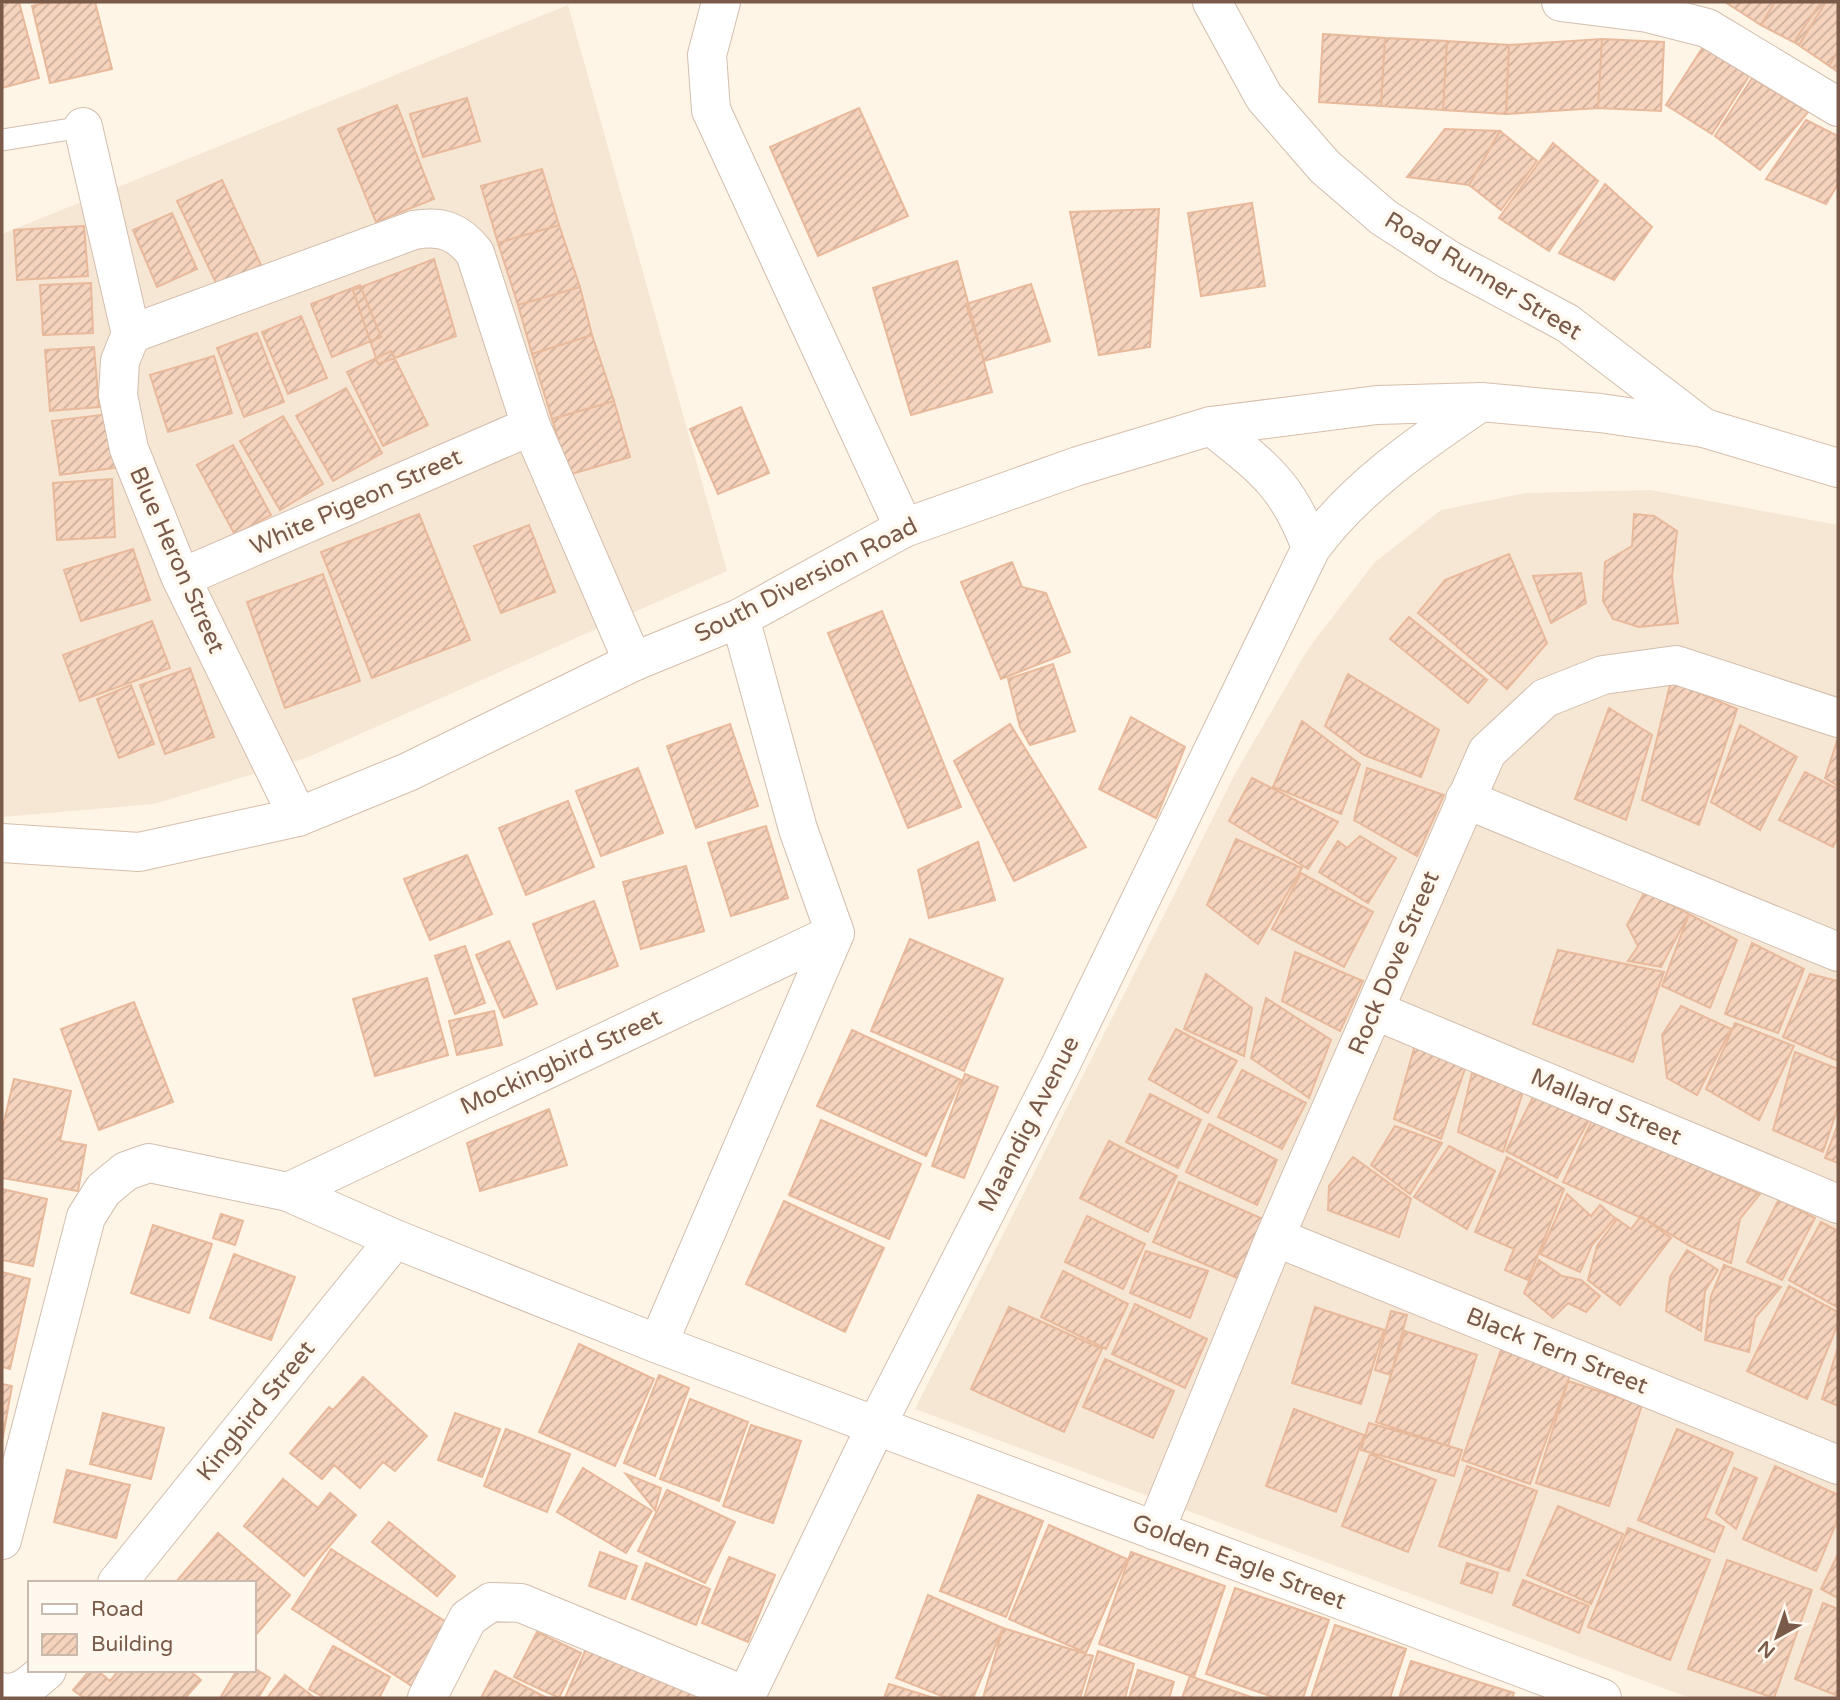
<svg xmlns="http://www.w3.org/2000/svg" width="1840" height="1700" viewBox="0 0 1840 1700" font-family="'Varela Round',sans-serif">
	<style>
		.residential { fill: #f6e7d5 }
		.building { fill: url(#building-hatch); stroke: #e9b99c; stroke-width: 2 }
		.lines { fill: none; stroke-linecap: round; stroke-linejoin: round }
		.service-casing { stroke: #d3beae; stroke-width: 23 }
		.minor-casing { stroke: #d3beae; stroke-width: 40 }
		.tertiary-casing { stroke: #d3beae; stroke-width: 40 }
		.secondary-casing { stroke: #d7beab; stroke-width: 40 }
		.service { stroke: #fff; stroke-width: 21 }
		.minor { stroke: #fff; stroke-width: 38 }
		.tertiary { stroke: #fff; stroke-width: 38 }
		.secondary { stroke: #fff; stroke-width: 38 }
		.labels { text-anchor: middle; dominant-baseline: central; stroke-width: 7; stroke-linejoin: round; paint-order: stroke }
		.street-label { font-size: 24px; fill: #7a5a49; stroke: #fff8ef }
	</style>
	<defs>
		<pattern id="building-hatch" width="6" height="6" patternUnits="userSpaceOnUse" patternTransform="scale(1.75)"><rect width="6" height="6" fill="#f5d3bd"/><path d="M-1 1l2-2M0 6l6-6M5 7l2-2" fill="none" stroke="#cbae9c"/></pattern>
	</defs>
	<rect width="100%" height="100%" fill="#fef5e7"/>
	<path class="residential" d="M568 5 727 571 306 758 154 804 2 817V234Z
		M1651 490 1838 525V1698H1690L915 1409 1236 772 1308 649 1374 563 1441 510 1526 493Z"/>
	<path class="building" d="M2 2H19L39 78 2 88Z
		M49 2H95L112 69 50 83 32 6Z
		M1725 2H1775L1761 25Z
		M1775 2H1826L1799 45 1761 25Z
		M1821 2H1838V63L1834 69 1794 42Z
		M1323 34 1385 38 1381 106 1319 102Z
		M1385 38 1447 41 1443 110 1381 106Z
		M1602 39 1664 42 1661 111 1598 108Z
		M1602 39 1598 108 1506 114 1509 45Z
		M1447 41 1509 45 1506 114 1443 110Z
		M1703 47 1749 76 1712 134 1666 105Z
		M1838 52V72L1829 66Z
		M1752 78 1808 112 1760 170 1715 136Z
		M467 98 480 141 423 157 410 114Z
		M397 105 434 199 376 222 338 129Z
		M859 108 908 216 818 256 770 147Z
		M1806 120 1838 136V184L1826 204 1766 179Z
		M1445 129 1500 131 1469 185 1407 177Z
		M1500 131 1537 161 1501 210 1469 185Z
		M1553 143 1598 181 1549 251 1499 218Z
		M542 169 559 225 498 243 481 186Z
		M222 180 261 265 217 285 177 201Z
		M1605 184 1652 227 1614 280 1559 253Z
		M1252 203 1265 286 1201 296 1188 213Z
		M1159 209 1150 347 1099 355 1070 212Z
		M172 213 197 269 157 287 133 230Z
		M559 225 580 287 518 305 498 243Z
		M84 226 88 276 17 280 14 230Z
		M434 259 456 336 378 364 353 290Z
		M957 261 992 392 911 415 873 288Z
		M91 283 93 333 43 335 40 285Z
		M1031 284 1050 341 984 361 966 304Z
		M360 285 381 337 332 357 311 304Z
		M580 287 592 335 532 354 518 305Z
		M301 316 327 378 288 394 262 332Z
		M257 333 284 402 244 417 217 348Z
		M592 335 614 401 552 419 532 354Z
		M94 347 99 407 50 411 45 350Z
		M391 351 428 425 383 446 347 372Z
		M214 356 232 413 168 432 150 375Z
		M346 388 382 453 333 481 296 416Z
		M614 401 630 457 568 475 552 419Z
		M741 407 769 473 718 494 690 429Z
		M108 414 115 468 60 475 52 421Z
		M283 416 323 484 280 510 240 441Z
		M233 445 271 515 235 535 197 465Z
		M112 479 115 537 57 540 53 483Z
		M419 514 470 640 372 678 321 552Z
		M1634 514 1654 516 1677 531 1672 577 1678 623 1639 627 1613 619 1603 601 1605 562 1632 546Z
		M529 525 555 592 501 613 474 546Z
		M133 549 150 600 81 621 64 570Z
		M1509 554 1547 643 1507 689 1418 613 1445 580Z
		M1012 562 1022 587 1046 593 1070 652 1001 679 961 582Z
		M1581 573 1586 603 1551 623 1533 576Z
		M323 574 360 681 285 708 247 602Z
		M882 611 961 807 908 828 828 633Z
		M1409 617 1487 680 1468 703 1390 639Z
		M152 621 170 668 80 701 63 655Z
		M1053 664 1075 731 1030 745 1020 727 1008 679Z
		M190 668 214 737 165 754 140 685Z
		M1348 674 1439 730 1421 777 1364 755 1325 726Z
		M1671 681 1737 709 1699 825 1642 800Z
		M131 685 154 744 119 758 97 699Z
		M1609 708 1652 735 1626 820 1575 799Z
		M1131 717 1185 747 1156 818 1099 789Z
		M1302 721 1360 764 1341 814 1273 787Z
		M730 724 758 806 696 828 667 746Z
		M1010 724 1086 847 1014 881 954 761Z
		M1740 725 1797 757 1760 830 1711 802Z
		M1838 738V786L1825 778Z
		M638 768 663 833 601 856 576 791Z
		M1367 768 1444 795 1417 856 1354 820Z
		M1805 772 1838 789V837L1833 847 1779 820Z
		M1252 778 1338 822 1308 869 1229 821Z
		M568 801 594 867 526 895 499 828Z
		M766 826 788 898 731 916 708 843Z
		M1360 836 1396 858 1368 903 1319 872 1338 841 1347 848Z
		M1236 839 1302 868 1258 944 1207 905Z
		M978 842 995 900 929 918 918 870Z
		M467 855 492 914 430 940 404 879Z
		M686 866 704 931 641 949 623 882Z
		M1301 873 1373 912 1344 967 1272 929Z
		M1645 891 1689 914 1661 967 1628 961 1638 946 1627 925Z
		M594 901 618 966 557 989 533 924Z
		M1689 914 1737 940 1710 1008 1662 986Z
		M910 939 1003 979 964 1071 871 1031Z
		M509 941 537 1004 504 1018 476 955Z
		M1752 943 1804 969 1778 1033 1725 1014Z
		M465 946 485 1003 455 1014 435 956Z
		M1558 950 1664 972 1633 1062 1533 1024Z
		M1295 952 1363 981 1340 1031 1282 1001Z
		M1206 974 1252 1008 1244 1056 1184 1029Z
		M1810 974 1838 981V1061L1783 1037Z
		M427 978 448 1055 375 1076 353 999Z
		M1266 998 1331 1040 1309 1098 1251 1058Z
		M134 1002 173 1102 99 1130 61 1029Z
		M1681 1006 1731 1029 1697 1095 1667 1078 1662 1035Z
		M494 1011 502 1045 457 1055 449 1021Z
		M1735 1023 1794 1046 1759 1120 1706 1089Z
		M1176 1029 1237 1061 1208 1113 1149 1079Z
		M852 1030 961 1080 926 1156 817 1106Z
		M1415 1045 1468 1060 1441 1139 1394 1119Z
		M1795 1052 1838 1069V1107L1823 1152 1773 1130Z
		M1242 1070 1306 1103 1282 1149 1218 1117Z
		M1472 1073 1523 1092 1503 1152 1458 1132Z
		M965 1074 998 1087 964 1178 932 1166Z
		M14 1079 71 1091 60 1141 86 1145 78 1191 2 1178V1130Z
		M1535 1093 1589 1120 1557 1178 1506 1151Z
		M1150 1094 1201 1120 1178 1168 1126 1142Z
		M549 1109 567 1165 480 1191 467 1143Z
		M1593 1118 1760 1194 1740 1219 1731 1263 1690 1246 1648 1221 1563 1182Z
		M821 1120 921 1164 889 1239 789 1195Z
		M1209 1124 1277 1160 1257 1205 1186 1172Z
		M1838 1124V1163L1825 1158Z
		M1395 1126 1442 1143 1410 1194 1371 1165Z
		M1109 1141 1177 1176 1148 1232 1080 1198Z
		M1449 1146 1495 1171 1467 1229 1414 1197Z
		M1353 1157 1411 1199 1399 1237 1328 1210 1329 1186Z
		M1507 1157 1564 1189 1528 1280 1505 1270 1514 1249 1475 1232Z
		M1179 1182 1263 1219 1237 1278 1153 1242Z
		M2 1189 47 1199 33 1266 2 1260Z
		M1567 1194 1591 1216 1600 1205 1615 1218 1592 1245 1580 1272 1540 1254Z
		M1779 1199 1815 1218 1782 1280 1747 1262Z
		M784 1201 884 1248 845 1332 746 1284Z
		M221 1214 243 1221 235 1245 213 1238Z
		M1087 1216 1145 1244 1123 1289 1065 1262Z
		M1641 1216 1671 1238 1620 1305 1588 1280 1597 1246 1617 1219 1631 1229Z
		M1821 1222 1838 1231 1837 1307 1789 1280Z
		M153 1225 212 1244 189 1313 131 1293Z
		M1687 1250 1718 1270 1705 1291 1701 1331 1666 1311 1670 1277Z
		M1146 1251 1208 1271 1190 1318 1130 1293Z
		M234 1254 295 1277 271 1340 210 1318Z
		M1539 1260 1562 1276 1581 1280 1600 1296 1586 1312 1568 1303 1553 1318 1524 1293Z
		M1724 1265 1781 1287 1755 1318 1749 1352 1705 1340 1711 1296Z
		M1063 1271 1128 1304 1106 1349 1041 1317Z
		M2 1272 30 1279 10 1369 2 1367Z
		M1789 1286 1838 1312V1324L1807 1399 1747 1371Z
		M1135 1304 1207 1339 1185 1388 1112 1354Z
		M1009 1307 1102 1349 1064 1432 971 1389Z
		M1315 1307 1384 1330 1361 1404 1292 1383Z
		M1391 1311 1407 1315 1391 1375 1375 1370Z
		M1405 1331 1477 1355 1448 1446 1376 1422Z
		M579 1344 654 1379 615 1466 539 1432Z
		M1838 1347V1406L1822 1399Z
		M1501 1350 1570 1375 1530 1484 1462 1460Z
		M1105 1359 1174 1391 1153 1438 1083 1407Z
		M659 1375 689 1388 655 1476 624 1463Z
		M363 1377 427 1436 395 1471 383 1462 360 1488 334 1465 322 1479 290 1453 329 1407 333 1410Z
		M1568 1381 1642 1405 1609 1506 1536 1483Z
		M2 1384 12 1386 2 1442Z
		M690 1399 748 1422 719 1501 660 1479Z
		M1294 1409 1364 1435 1336 1512 1266 1486Z
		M103 1413 164 1428 151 1479 90 1464Z
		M455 1413 500 1429 482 1477 438 1460Z
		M1369 1423 1462 1450 1454 1476 1361 1450Z
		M751 1425 801 1441 773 1523 723 1506Z
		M506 1429 570 1454 547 1512 484 1486Z
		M1677 1429 1733 1453 1705 1518 1724 1527 1714 1552 1638 1520Z
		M1370 1454 1436 1480 1408 1552 1342 1526Z
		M1467 1466 1537 1491 1509 1571 1439 1546Z
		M1775 1466 1838 1495V1519L1816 1571 1743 1539Z
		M583 1468 652 1511 626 1553 557 1512Z
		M1734 1468 1757 1478 1736 1529 1716 1513Z
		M67 1470 130 1485 116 1538 54 1522Z
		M626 1474 661 1488 655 1510Z
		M283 1479 318 1508 330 1493 356 1515 304 1576 244 1526Z
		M667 1490 735 1522 705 1583 638 1551Z
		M978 1495 1043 1521 1006 1617 940 1591Z
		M1558 1506 1623 1534 1591 1604 1527 1575Z
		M389 1522 455 1576 437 1596 372 1542Z
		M1049 1525 1127 1559 1086 1653 1009 1619Z
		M1628 1528 1710 1560 1670 1660 1588 1627Z
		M218 1533 290 1595 254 1637V1583H175Z
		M331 1549 451 1625 412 1686 292 1609Z
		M600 1552 637 1566 625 1599 589 1586Z
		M1131 1552 1225 1586 1194 1677 1099 1644Z
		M1838 1554V1598L1821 1589Z
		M729 1557 775 1575 748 1642 702 1623Z
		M1727 1560 1812 1590 1774 1698 1688 1669Z
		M646 1563 710 1589 696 1625 632 1599Z
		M1467 1563 1498 1573 1492 1593 1461 1583Z
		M1523 1580 1589 1606 1579 1633 1513 1605Z
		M1235 1588 1329 1620 1303 1698H1276L1206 1674Z
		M928 1595 1003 1628 973 1698H947L896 1678Z
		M1823 1603 1838 1609V1696L1795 1679Z
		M1335 1625 1406 1649 1390 1698H1311Z
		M1003 1628 1093 1656 1080 1698H983Z
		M537 1632 581 1653 559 1698 514 1677Z
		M588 1644 714 1698H565Z
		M333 1646 390 1677 379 1698H325L309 1689Z
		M1098 1651 1134 1664 1125 1698H1084Z
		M1411 1661 1514 1693 1512 1698H1399Z
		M254 1668 270 1678 258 1698H220L237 1670H254Z
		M90 1670H97L110 1681 119 1670H189L201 1680 185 1698H84L73 1690Z
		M1138 1670 1174 1682 1169 1698H1129Z
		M495 1671 547 1698H481Z
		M285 1675 315 1698H267Z
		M1190 1676 1254 1698H1182Z
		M889 1684 934 1698H884Z"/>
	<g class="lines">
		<g class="service-casing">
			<path id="service" d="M2 140 83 127"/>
		</g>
		<g class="minor-casing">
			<path id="minor" d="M721 2 707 55 711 110 904 528
				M1212 2 1264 97 1325 167 1383 217 1449 260 1567 323 1704 428
				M1561 2 1648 13 1707 28 1838 107
				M83 127 131 334 120 361 118 395 129 449 181 578 298 817
				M131 334 414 230C441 225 458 231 475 253L531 426 633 662
				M181 578 531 426
				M1465 799 1838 952
				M1374 1010 1838 1204
				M288 1192 835 933
				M1275 1237 1838 1465
				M658 1344 835 933 798 829 740 618
				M1155 1531 1275 1237 1487 752 1545 698 1603 675 1676 665 1838 718
				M2 1540 86 1217 103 1190 126 1171 149 1163 288 1192 395 1239 658 1344 1602 1698
				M117 1583 395 1239
				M2 1692C21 1696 33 1682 47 1670
				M427 1698 468 1618 491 1602 521 1603 746 1696"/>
		</g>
		<g class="tertiary-casing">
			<path id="tertiary" d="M1211 426C1262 467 1288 484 1311 548
				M745 1698 876 1426 1060 1066 1311 548C1356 487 1419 444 1481 402"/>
		</g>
		<g class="secondary-casing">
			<path id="secondary" d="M2 843 139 852 298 817 408 772 633 662 740 618 904 528 1078 466 1211 426 1377 405 1481 402 1600 413 1704 428 1838 468"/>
		</g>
		<use href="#service" class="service"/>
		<use href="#minor" class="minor"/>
		<use href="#tertiary" class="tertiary"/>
		<use href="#secondary" class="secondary"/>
	</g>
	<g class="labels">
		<g class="street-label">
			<text transform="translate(1483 276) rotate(31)">Road Runner Street</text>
			<text transform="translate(356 502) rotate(-24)">White Pigeon Street</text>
			<text transform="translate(177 560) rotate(66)">Blue Heron Street</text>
			<text transform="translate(806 580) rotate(-27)">South Diversion Road</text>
			<text transform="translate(1394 963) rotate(-67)">Rock Dove Street</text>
			<text transform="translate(561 1062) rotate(-25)">Mockingbird Street</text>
			<text transform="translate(1606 1107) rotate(23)">Mallard Street</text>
			<text transform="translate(1029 1124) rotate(-63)">Maandig Avenue</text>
			<text transform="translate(1557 1351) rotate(22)">Black Tern Street</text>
			<text transform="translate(256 1411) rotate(-51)">Kingbird Street</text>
			<text transform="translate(1239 1562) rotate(21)">Golden Eagle Street</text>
		</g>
	</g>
	<rect width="1840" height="1700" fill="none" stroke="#7a5a49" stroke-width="7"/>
	<rect x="28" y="1581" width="228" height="91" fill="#fff8ef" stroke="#cab9ad" stroke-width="2"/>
	<rect x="42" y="1604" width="35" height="10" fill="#ffffff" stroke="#cab9ad" stroke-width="2"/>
	<text x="91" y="1616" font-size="21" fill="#7a5a49">Road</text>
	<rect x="42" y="1634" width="35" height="21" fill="url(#building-hatch)" stroke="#cab9ad" stroke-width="2"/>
	<text x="91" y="1651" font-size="21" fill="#7a5a49">Building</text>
	<g transform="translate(1777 1637) rotate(220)" stroke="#fff8ef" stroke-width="5" paint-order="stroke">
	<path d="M0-5L12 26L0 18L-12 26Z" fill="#7a5a49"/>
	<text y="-10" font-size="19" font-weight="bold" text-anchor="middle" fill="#7a5a49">N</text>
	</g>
</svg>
